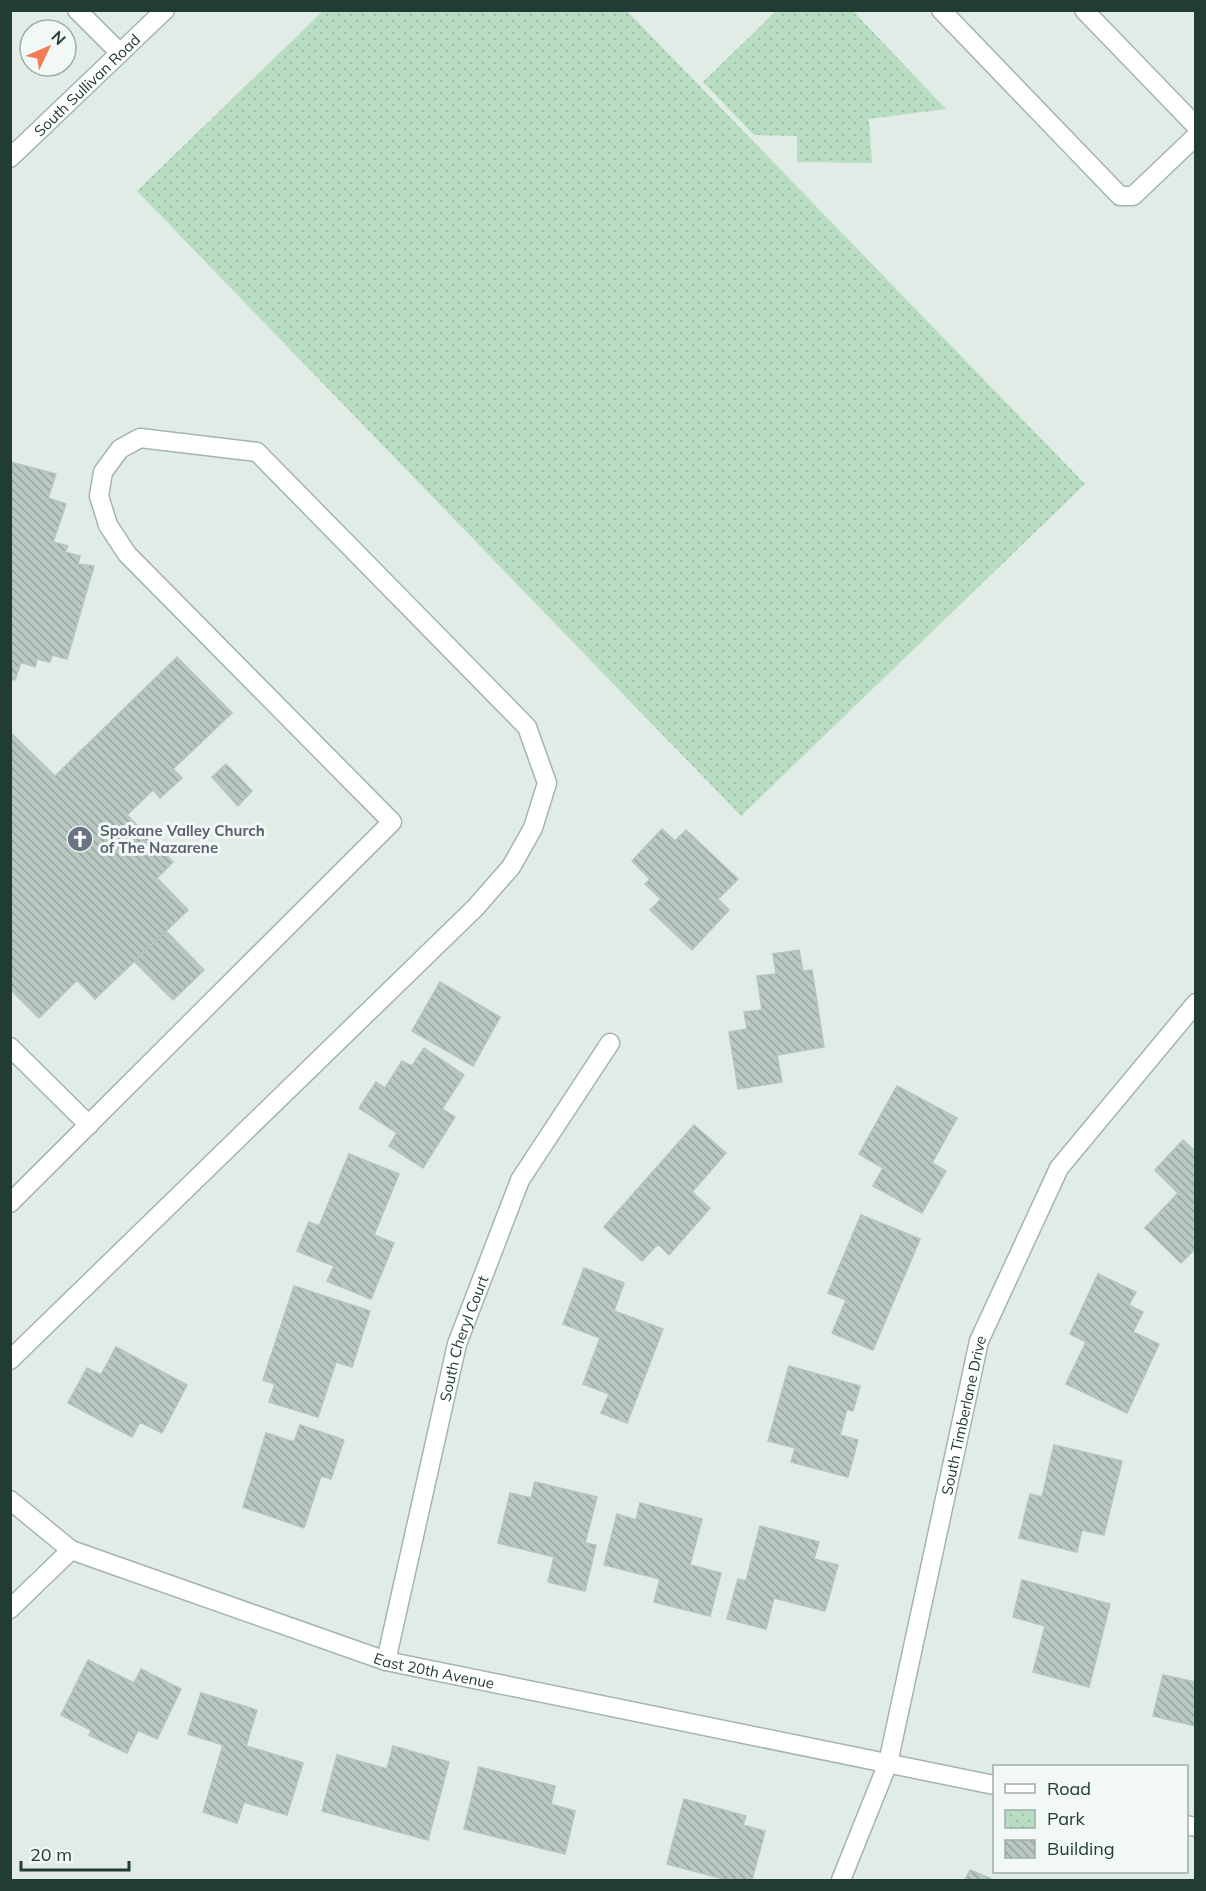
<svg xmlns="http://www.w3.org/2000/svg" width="1206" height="1891" viewBox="0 0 1206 1891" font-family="Mulish,sans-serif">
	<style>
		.park { fill: url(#park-dots) }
		.building { fill: url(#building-back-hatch); stroke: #b3c5bd; stroke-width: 1.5 }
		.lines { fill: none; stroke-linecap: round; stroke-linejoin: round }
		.service-casing { stroke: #a4b4ae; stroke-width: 21 }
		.minor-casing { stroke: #a4b4ae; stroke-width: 21 }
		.secondary-casing { stroke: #9fb7ae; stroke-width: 21 }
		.service { stroke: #fff; stroke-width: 18 }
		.minor { stroke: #fff; stroke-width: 18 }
		.secondary { stroke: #fff; stroke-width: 18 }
		.labels { text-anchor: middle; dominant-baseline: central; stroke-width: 6; stroke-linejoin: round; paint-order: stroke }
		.street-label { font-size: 15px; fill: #213c34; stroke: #f1f8f5 }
		.worship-label { font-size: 15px; font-weight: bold; fill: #5b616d; stroke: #f1f8f5; text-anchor: start }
	</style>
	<defs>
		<pattern id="park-dots" width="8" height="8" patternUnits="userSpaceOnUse" patternTransform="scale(1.5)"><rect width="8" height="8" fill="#b9ddc2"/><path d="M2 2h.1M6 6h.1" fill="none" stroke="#9fbfa7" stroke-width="1.8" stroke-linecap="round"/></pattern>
		<pattern id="building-back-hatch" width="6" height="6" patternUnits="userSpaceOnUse" patternTransform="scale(1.5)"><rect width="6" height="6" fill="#b9c9c2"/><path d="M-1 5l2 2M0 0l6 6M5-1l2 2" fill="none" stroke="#96a49e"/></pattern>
	</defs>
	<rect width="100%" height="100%" fill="#e1ece7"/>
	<path class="park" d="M324 10 627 11 1085 484 741 816 137 191Z
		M777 10 853 11 946 109 869 119 872 163 797 162V136L754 135 703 82Z"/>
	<path class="building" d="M10 462 56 474 48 498 66 504 53 542 68 546 65 552 80 556 78 564 94 566 67 659 52 655 50 662 37 659 35 667 21 662 15 680 10 679Z
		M177 657 232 713 173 769 182 778 160 798 153 790 127 815 173 862 157 878 188 910 95 999 77 980 39 1018 10 989V732L55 776Z
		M226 764 252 791 238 806 212 777Z
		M662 829 675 841 686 830 738 879 718 899 729 910 692 950 650 910 661 899 645 884 650 879 632 861Z
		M166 931 204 970 173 1000 134 961Z
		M799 950 803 971 812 970 824 1047 777 1055 782 1082 738 1089 729 1032 747 1029 744 1012 762 1010 757 976 776 974 773 954Z
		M440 982 500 1017 473 1066 412 1031Z
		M424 1048 464 1075 442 1109 455 1117 423 1168 389 1146 397 1133 359 1108 376 1082 385 1088 402 1061 412 1066Z
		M897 1086 957 1118 932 1163 946 1171 922 1213 873 1186 883 1168 859 1154Z
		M694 1125 726 1153 692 1192 710 1208 669 1255 658 1244 642 1261 604 1227Z
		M1183 1140 1196 1152V1248L1181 1263 1145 1228 1178 1193 1155 1170Z
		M349 1154 399 1174 374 1235 394 1243 371 1299 327 1281 334 1266 297 1251 309 1222 319 1226Z
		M861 1215 920 1239 873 1350 832 1333 846 1300 828 1293Z
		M584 1268 624 1283 614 1311 663 1329 627 1423 601 1413 609 1394 583 1384 600 1338 563 1324Z
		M1098 1274 1136 1292 1129 1305 1143 1312 1133 1332 1159 1344 1127 1413 1066 1384 1086 1342 1070 1334Z
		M294 1286 370 1311 352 1367 336 1362 318 1417 269 1402 275 1384 263 1380Z
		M116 1347 187 1385 162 1433 140 1422 132 1437 68 1403 87 1368 101 1375Z
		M789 1366 860 1386 853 1411 847 1409 840 1435 858 1440 848 1477 791 1462 795 1448 768 1441Z
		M300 1425 344 1440 331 1479 321 1476 304 1528 243 1507 266 1433 294 1442Z
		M1054 1445 1122 1461 1104 1535 1082 1530 1077 1552 1019 1538 1030 1494 1042 1497Z
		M535 1482 597 1497 585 1543 596 1545 585 1591 548 1582 554 1557 498 1543 510 1493 531 1498Z
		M640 1503 702 1519 690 1565 721 1573 710 1616 654 1602 660 1579 604 1565 617 1514 636 1520Z
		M760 1526 819 1542 814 1559 838 1565 825 1611 774 1598 766 1629 727 1619 738 1579 746 1581Z
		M1022 1580 1110 1604 1089 1687 1033 1672 1045 1626 1013 1617Z
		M88 1660 134 1683 141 1669 181 1689 157 1739 138 1730 127 1753 89 1735 91 1730 61 1715Z
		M1163 1675 1196 1682V1726L1153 1716Z
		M201 1693 257 1710 246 1746 303 1763 287 1815 244 1802 237 1823 203 1812 223 1745 188 1734Z
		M393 1746 449 1762 428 1840 322 1811 337 1755 387 1769Z
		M479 1767 555 1786 551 1804 575 1811 565 1854 464 1829Z
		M684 1799 746 1816 743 1825 765 1831 752 1880H727L667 1864Z
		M970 1870 994 1880H965Z"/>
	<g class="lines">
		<g class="service-casing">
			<path id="service" d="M941 10 1120 196H1133L1196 136
				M1084 10 1196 126
				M10 1047 89 1125
				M10 1203 392 822 127 554 108 525 99 496 103 472 120 449 140 438 257 452 527 727 547 783 533 828 511 867 475 908 10 1360"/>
		</g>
		<g class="minor-casing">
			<g id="minor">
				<path d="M77 10 120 53"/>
				<path id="s1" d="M10 1500 71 1550 386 1661 994 1785"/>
				<path d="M10 1609 71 1550"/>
				<path id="s2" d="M386 1661 457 1344 520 1180 610 1043"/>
				<path d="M1186 1825 1196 1827"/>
				<path id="s3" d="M841 1880 888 1763 979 1341 1059 1168 1196 1003"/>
			</g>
		</g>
		<g class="secondary-casing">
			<g id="secondary">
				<path id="s4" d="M10 158 165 10"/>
			</g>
		</g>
		<use href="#service" class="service"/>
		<use href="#minor" class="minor"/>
		<use href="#secondary" class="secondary"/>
	</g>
	<defs>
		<g id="church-disc" transform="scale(1.35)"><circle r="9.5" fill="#6b7280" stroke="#f1f8f5"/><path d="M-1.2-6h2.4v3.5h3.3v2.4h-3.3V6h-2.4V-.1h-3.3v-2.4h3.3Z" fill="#fff"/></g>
	</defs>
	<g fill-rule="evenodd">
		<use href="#church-disc" x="80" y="839"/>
	</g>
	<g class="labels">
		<g class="street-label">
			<text stroke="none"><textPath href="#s4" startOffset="106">South Sullivan Road</textPath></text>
			<text stroke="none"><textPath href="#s2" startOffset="332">South Cheryl Court</textPath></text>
			<text stroke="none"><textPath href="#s3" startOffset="482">South Timberlane Drive</textPath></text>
			<text stroke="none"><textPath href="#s1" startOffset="462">East 20th Avenue</textPath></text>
		</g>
		<g class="worship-label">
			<text x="100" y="830">Spokane Valley Church<tspan x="100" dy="17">of The Nazarene</tspan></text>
		</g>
	</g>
	<rect width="1206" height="1891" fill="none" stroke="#213c34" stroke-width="24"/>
	<rect x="993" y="1765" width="195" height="108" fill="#f1f8f5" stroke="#9eada8" stroke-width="1.5"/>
	<rect x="1005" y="1784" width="30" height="9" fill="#ffffff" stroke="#9eada8" stroke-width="1.5"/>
	<text x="1047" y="1795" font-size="18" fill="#213c34">Road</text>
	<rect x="1005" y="1810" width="30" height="18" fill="url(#park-dots)" stroke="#9eada8" stroke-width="1.5"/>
	<text x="1047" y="1825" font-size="18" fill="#213c34">Park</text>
	<rect x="1005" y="1840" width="30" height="18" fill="url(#building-back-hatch)" stroke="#9eada8" stroke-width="1.5"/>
	<text x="1047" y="1855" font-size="18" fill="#213c34">Building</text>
	<g transform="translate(48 48) rotate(46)"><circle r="28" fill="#f1f8f5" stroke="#9eada8" stroke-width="1.5"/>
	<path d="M0-4.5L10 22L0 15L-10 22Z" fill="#f37b57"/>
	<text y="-9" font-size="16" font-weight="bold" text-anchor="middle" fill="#213c34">N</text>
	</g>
	<path d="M21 1861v9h108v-9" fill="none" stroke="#213c34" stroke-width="3"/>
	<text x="30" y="1861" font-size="18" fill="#213c34" stroke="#f1f8f5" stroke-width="4.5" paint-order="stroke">20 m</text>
</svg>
